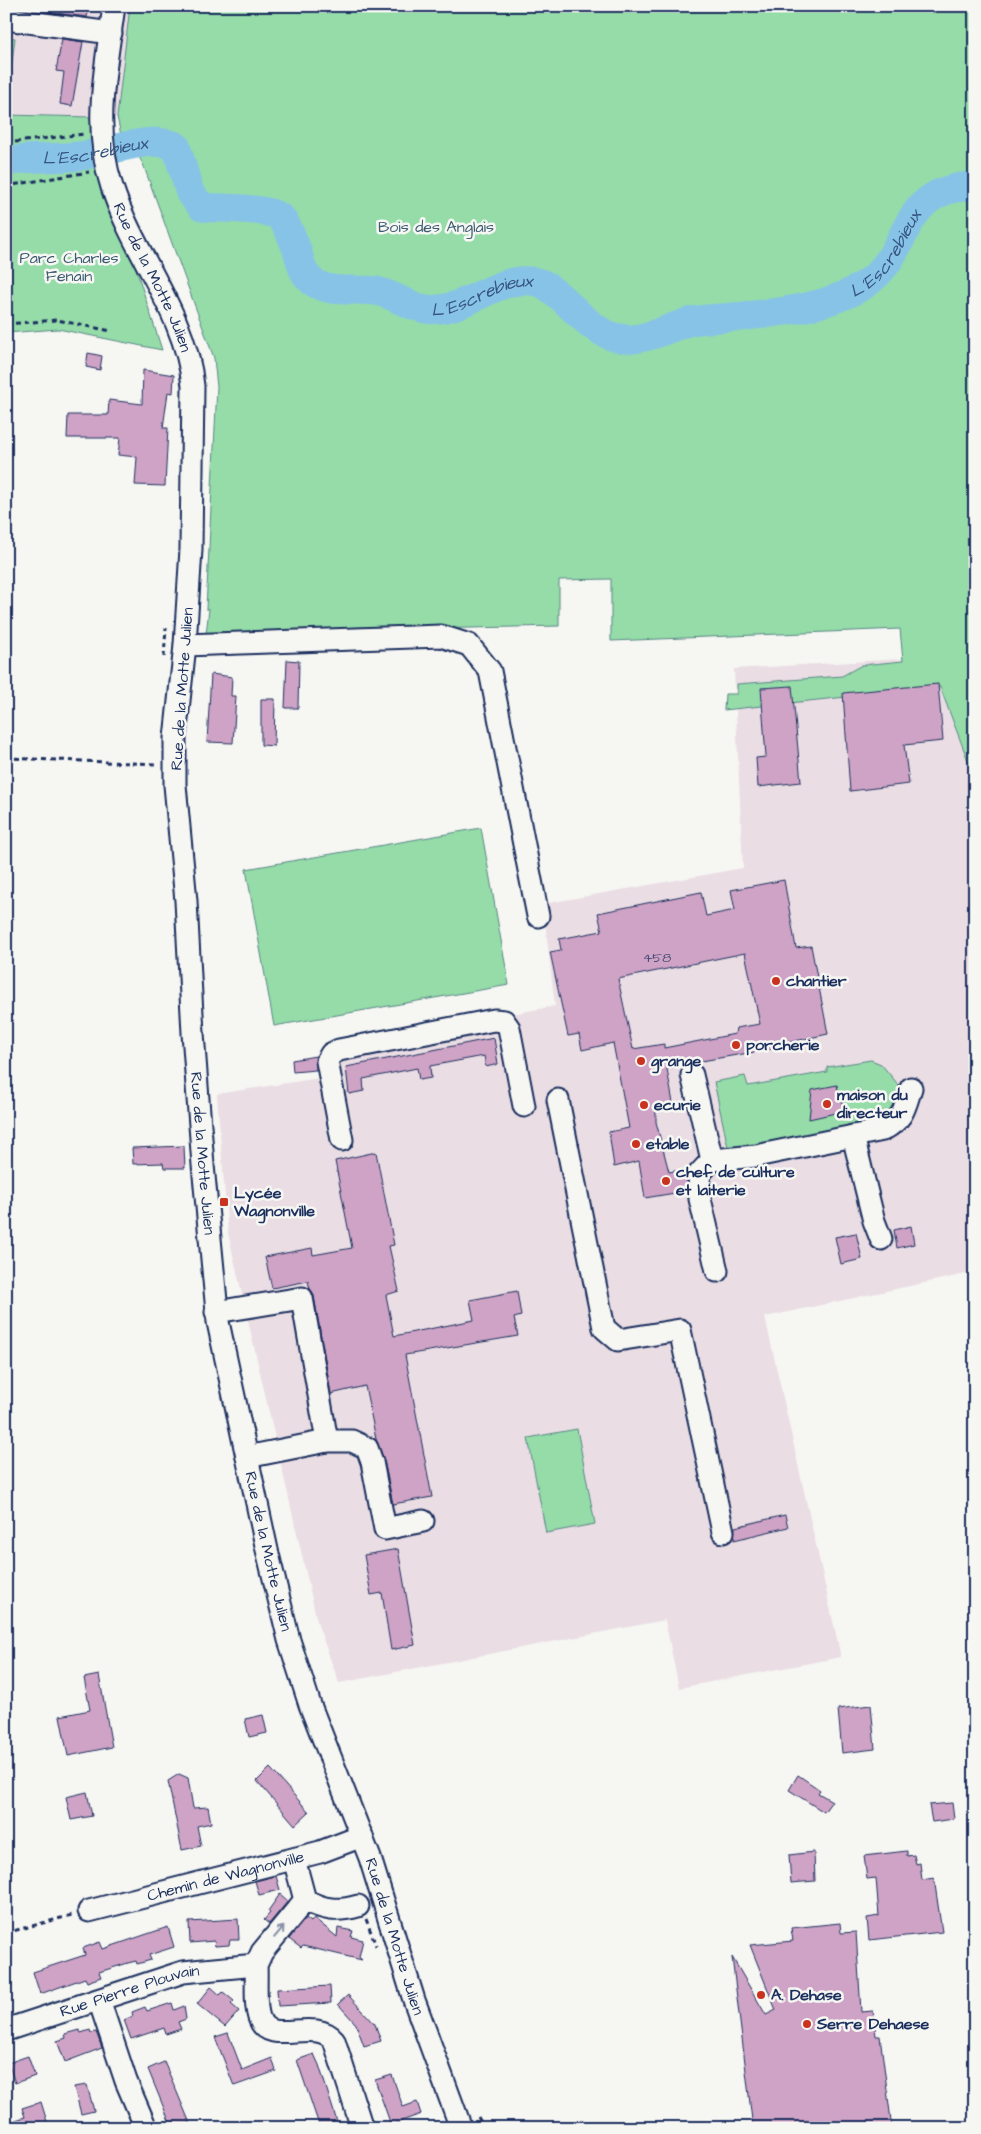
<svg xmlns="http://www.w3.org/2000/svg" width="981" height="2134" viewBox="0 0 981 2134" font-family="'Architects Daughter',sans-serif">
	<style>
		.built { fill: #eadde4 }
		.green { fill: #95dca9; stroke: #588684 }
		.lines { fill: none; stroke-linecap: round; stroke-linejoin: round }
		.river { stroke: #87c3e7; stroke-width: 29 }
		.building { fill: #cfa3c5; stroke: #1b2f5e; fill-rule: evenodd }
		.minor-casing { stroke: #1b2f5e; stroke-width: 25 }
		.path { stroke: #1b2f5e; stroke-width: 3; stroke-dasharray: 5 4; stroke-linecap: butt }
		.minor { stroke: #f6f6f2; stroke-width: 21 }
		.oneway { stroke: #8892a8 }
		.poi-dot { fill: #c8321e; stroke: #f6f6f2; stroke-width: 2 }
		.labels { text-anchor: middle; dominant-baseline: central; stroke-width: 5; stroke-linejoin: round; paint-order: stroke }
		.number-label { font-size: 14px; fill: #484c78 }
		.park-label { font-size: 16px; fill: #3a5a71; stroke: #f6f6f2 }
		.street-label { font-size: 16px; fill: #1b2f5e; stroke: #f6f6f2 }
		.poi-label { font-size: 16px; font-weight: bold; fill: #1b2f5e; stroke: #f6f6f2; text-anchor: start }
		.water-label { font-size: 18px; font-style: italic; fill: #365480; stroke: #f6f6f2 }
	</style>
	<rect width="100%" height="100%" fill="#f6f6f2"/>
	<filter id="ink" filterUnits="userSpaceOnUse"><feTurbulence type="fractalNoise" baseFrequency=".02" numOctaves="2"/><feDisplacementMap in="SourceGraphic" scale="10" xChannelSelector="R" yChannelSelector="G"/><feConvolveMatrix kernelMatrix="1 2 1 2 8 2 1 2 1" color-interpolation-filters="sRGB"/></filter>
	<g filter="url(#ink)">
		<path class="built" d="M6 6H130L117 117 6 115 15 38 6 37Z
			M952 656 975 756V1272L765 1317 841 1657 679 1688 665 1620 339 1683 318 1625 228 1233 217 1094 326 1077 321 1050 555 1006 543 904 743 868 734 669Z"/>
		<path class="green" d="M130 6H975V779L940 687 724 710 725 694H737V684L842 676 862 665 903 661 900 629 611 641V579L559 580V626L206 634 209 609H206L217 387 214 358 143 164 131 143 123 144 117 117Z
			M6 37 15 38 6 112Z
			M6 115 93 117 95 141 162 350 58 329 6 333Z
			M481 828 509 985 274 1026 246 869Z
			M871 1060 881 1064 901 1088 891 1121 729 1152 714 1082 745 1076 748 1086 827 1072V1067Z
			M577 1429 595 1524 546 1533 528 1438Z"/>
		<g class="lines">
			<path class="river" id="s1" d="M6 162C30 156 56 159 80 156 110 152 147 135 176 146L190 193 202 207C219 209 270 207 281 218 289 227 293 240 297 250 301 262 302 274 313 282 332 295 360 287 380 292 396 296 410 307 426 309 467 315 502 268 543 284 548 286 552 291 557 294 580 313 599 341 632 339 653 338 672 326 692 321 710 318 729 318 746 316 784 312 831 306 864 285 914 253 896 188 975 186"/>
		</g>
		<path class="building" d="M48 6H89L87 17 47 12Z
			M62 39 83 42 72 106 60 104 64 72 56 71Z
			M88 353 102 356 100 370 86 367Z
			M143 370 174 375 173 393 168 392 163 428H168L165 486 135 485 137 457 118 455 120 438H67L68 415H108L109 400 142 404Z
			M287 660 299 661 298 708H285Z
			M211 674 232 677 231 696H236L233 743 207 742Z
			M938 684 943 741 904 745 909 784 850 791 843 693Z
			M792 686 801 782 758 787 756 758 766 757 761 688Z
			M261 699H275L274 746 261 745Z
			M784 880 796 948 811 946 828 1034 776 1045 778 1048 690 1063 667 1069 673 1103 656 1107V1122L669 1172 687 1169V1191L645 1198 639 1161 614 1167 609 1132 629 1128 613 1043 582 1050 579 1034 568 1036 550 952 561 950 559 939 602 931 598 913 701 892 706 916 735 910 731 890ZM745 953 760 1024 736 1028 735 1034 664 1048V1044L633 1049 618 979Z
			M494 1038 498 1064 486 1067 484 1056 430 1066 431 1078 419 1080 417 1068 363 1079 364 1091 349 1094 346 1067Z
			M316 1056V1070L293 1072 292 1060Z
			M837 1085 839 1095H842L844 1111 809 1119 812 1090Z
			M184 1146 185 1168H164L163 1163 133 1164 132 1148Z
			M376 1152 394 1245 389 1246 399 1291 386 1295 394 1336 474 1320 470 1300 517 1291 521 1316 514 1318 518 1336 405 1355 432 1497 393 1504 384 1460 376 1439 365 1386 331 1394 314 1296 310 1289 308 1281 272 1288 265 1257 312 1248 313 1255 352 1248 335 1161Z
			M911 1226 914 1244 897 1248 894 1230Z
			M856 1233 862 1259 841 1264 835 1237Z
			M785 1515 788 1527 734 1540 735 1527Z
			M398 1549 415 1645 391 1650 382 1593 371 1595 364 1555Z
			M99 1675 112 1747 68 1756 60 1716 90 1710 84 1678Z
			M871 1705 875 1749 842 1753 838 1709Z
			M263 1715 267 1733 249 1737 245 1719Z
			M270 1768 309 1812 295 1825 257 1781Z
			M179 1774 188 1778 193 1808 208 1807 211 1823 197 1826 201 1846 182 1850 168 1781Z
			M798 1775 820 1790 818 1793 832 1801 824 1812 789 1790Z
			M87 1792 92 1816 71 1820 66 1797Z
			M952 1803 954 1819 932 1822 929 1805Z
			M907 1851V1856L914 1855 916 1864 920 1863 922 1880 934 1878 942 1932 869 1940 867 1918 879 1916 876 1878 867 1879 864 1856Z
			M814 1852 815 1881 791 1883 789 1855Z
			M276 1876 280 1890 259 1895 255 1881Z
			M280 1894 288 1901 269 1924 264 1920 270 1913 268 1911Z
			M306 1918 311 1922 314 1918 337 1937 338 1928 353 1931 351 1937 363 1940 359 1957 362 1960 303 1946 301 1948 289 1939Z
			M238 1919 239 1940H230L229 1945 215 1946 214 1941 190 1943 189 1922Z
			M840 1923 841 1933 856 1932 861 2012 873 2011 876 2036H880L892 2128H753L732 1957 766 2015 776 2010 750 1945 793 1941 791 1928Z
			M168 1927 174 1947 149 1955 151 1960 137 1964 136 1961 128 1963 99 1972 101 1977 87 1982 85 1978 40 1994 33 1972 85 1955 83 1948 100 1942 103 1949Z
			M330 1986 331 2003 278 2006 277 1989Z
			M211 1987 220 1995 223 1992 234 2001 231 2004 239 2011 225 2027 197 2004Z
			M348 1995 375 2024 381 2041 364 2046 356 2024 338 2004Z
			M172 2003 174 2010 184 2006 186 2019 178 2022 181 2029 166 2034 164 2028 131 2039 124 2020 133 2016 132 2012 145 2007 147 2011Z
			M79 2030 81 2033 90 2030 91 2033 96 2032 102 2048 65 2062 57 2041 66 2038 65 2034Z
			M228 2033 242 2070 272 2058 276 2071 234 2086 215 2037Z
			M314 2054 319 2065 339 2128H320L297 2060Z
			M28 2056 35 2076 15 2083 8 2063Z
			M164 2062 171 2078 192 2128H172L148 2069Z
			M392 2075 403 2107 417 2102 421 2114 391 2125 375 2080Z
			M87 2085 94 2111 81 2114 74 2087Z
			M41 2102 49 2128H6V2123L25 2117 22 2108Z"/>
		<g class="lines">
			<g class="minor-casing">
				<g id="minor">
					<path id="s2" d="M114 6C106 67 92 127 112 187 134 256 186 313 193 386L191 549 185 645 175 738V785L186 901 193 1033 203 1165 218 1322 267 1550 289 1640 310 1705 370 1858 414 2000 461 2128"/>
					<path d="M6 19 111 33"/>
					<path d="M185 645 441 636 469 645 490 671 538 916"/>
					<path d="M692 1075 712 1160 756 1156 883 1130C904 1118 904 1110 911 1088"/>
					<path d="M558 1100 604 1328 618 1340 680 1330 723 1532"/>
					<path d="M853 1136 874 1221 881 1239"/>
					<path d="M342 1140 327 1061 331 1054 339 1050 494 1020 504 1021 509 1028 524 1106"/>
					<path d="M712 1160 699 1174 700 1199 717 1271"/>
					<path d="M216 1312 302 1298 327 1441 247 1457"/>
					<path d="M327 1441H352L367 1448 372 1462 385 1529 423 1521"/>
					<path d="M294 1859 305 1900C324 1910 337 1912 358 1906"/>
					<path d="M305 1900 262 1952 256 1965C257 1980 254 2007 260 2020 270 2046 315 2017 334 2040L362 2128"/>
					<path id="s3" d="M89 1911 320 1852 362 1836"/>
					<path d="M99 2000 126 2081 146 2128"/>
					<path id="s4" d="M6 2030 183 1972 256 1965"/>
				</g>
			</g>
			<path class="path" d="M6 143 85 134
				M6 186 89 172
				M6 324 57 320 111 331
				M164 657 166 628
				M6 758 157 764
				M366 1919 376 1946
				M6 1933 72 1915
				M478 2117 484 2128"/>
			<use href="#minor" class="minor"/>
		</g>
		<defs><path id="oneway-shaft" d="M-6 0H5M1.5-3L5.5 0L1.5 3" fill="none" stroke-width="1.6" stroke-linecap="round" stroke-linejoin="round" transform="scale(1.25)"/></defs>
		<use class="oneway" href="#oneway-shaft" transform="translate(279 1932) rotate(-50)"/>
	</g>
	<g class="poi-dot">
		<circle cx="776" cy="981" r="5"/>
		<circle cx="736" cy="1045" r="5"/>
		<circle cx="641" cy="1061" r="5"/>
		<circle cx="827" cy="1104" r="5"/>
		<circle cx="644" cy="1105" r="5"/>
		<circle cx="636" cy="1144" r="5"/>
		<circle cx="666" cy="1181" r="5"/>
		<rect x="219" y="1197" width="10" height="10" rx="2.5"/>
		<circle cx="761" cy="1995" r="5"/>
		<circle cx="807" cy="2024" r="5"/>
	</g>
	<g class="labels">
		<g class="number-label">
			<text x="657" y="958">458</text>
		</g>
		<g class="park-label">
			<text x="436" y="227">Bois des Anglais</text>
			<text x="69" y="258">Parc Charles<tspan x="69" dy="18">Fenain</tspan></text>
		</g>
		<g class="street-label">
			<text stroke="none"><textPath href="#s2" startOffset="282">Rue de la Motte Julien</textPath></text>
			<text transform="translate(182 689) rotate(-86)">Rue de la Motte Julien</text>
			<text stroke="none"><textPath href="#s2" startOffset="1168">Rue de la Motte Julien</textPath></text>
			<text stroke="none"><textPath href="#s2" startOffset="1572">Rue de la Motte Julien</textPath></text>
			<text stroke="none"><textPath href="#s3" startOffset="141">Chemin de Wagnonville</textPath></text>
			<text stroke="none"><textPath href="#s2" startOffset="1978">Rue de la Motte Julien</textPath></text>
			<text stroke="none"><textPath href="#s4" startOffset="130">Rue Pierre Plouvain</textPath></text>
		</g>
		<g class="poi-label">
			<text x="786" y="981">chantier</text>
			<text x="746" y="1045">porcherie</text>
			<text x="651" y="1061">grange</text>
			<text x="837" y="1095">maison du<tspan x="837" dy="18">directeur</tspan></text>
			<text x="654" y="1105">ecurie</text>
			<text x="646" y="1144">etable</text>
			<text x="676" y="1172">chef de culture<tspan x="676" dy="18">et laiterie</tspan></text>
			<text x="234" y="1193">Lycée<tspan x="234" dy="18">Wagnonville</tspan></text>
			<text x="771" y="1995">A. Dehase</text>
			<text x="817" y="2024">Serre Dehaese</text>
		</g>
		<g class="water-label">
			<text stroke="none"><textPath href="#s1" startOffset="90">L'Escrebieux</textPath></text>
			<text stroke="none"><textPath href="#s1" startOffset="1019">L'Escrebieux</textPath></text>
			<text stroke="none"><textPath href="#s1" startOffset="569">L'Escrebieux</textPath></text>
		</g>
	</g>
	<rect width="981" height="2134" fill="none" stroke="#f6f6f2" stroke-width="25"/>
	<rect x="12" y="12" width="956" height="2109" fill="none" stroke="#1b2f5e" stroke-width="2" filter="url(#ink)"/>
</svg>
